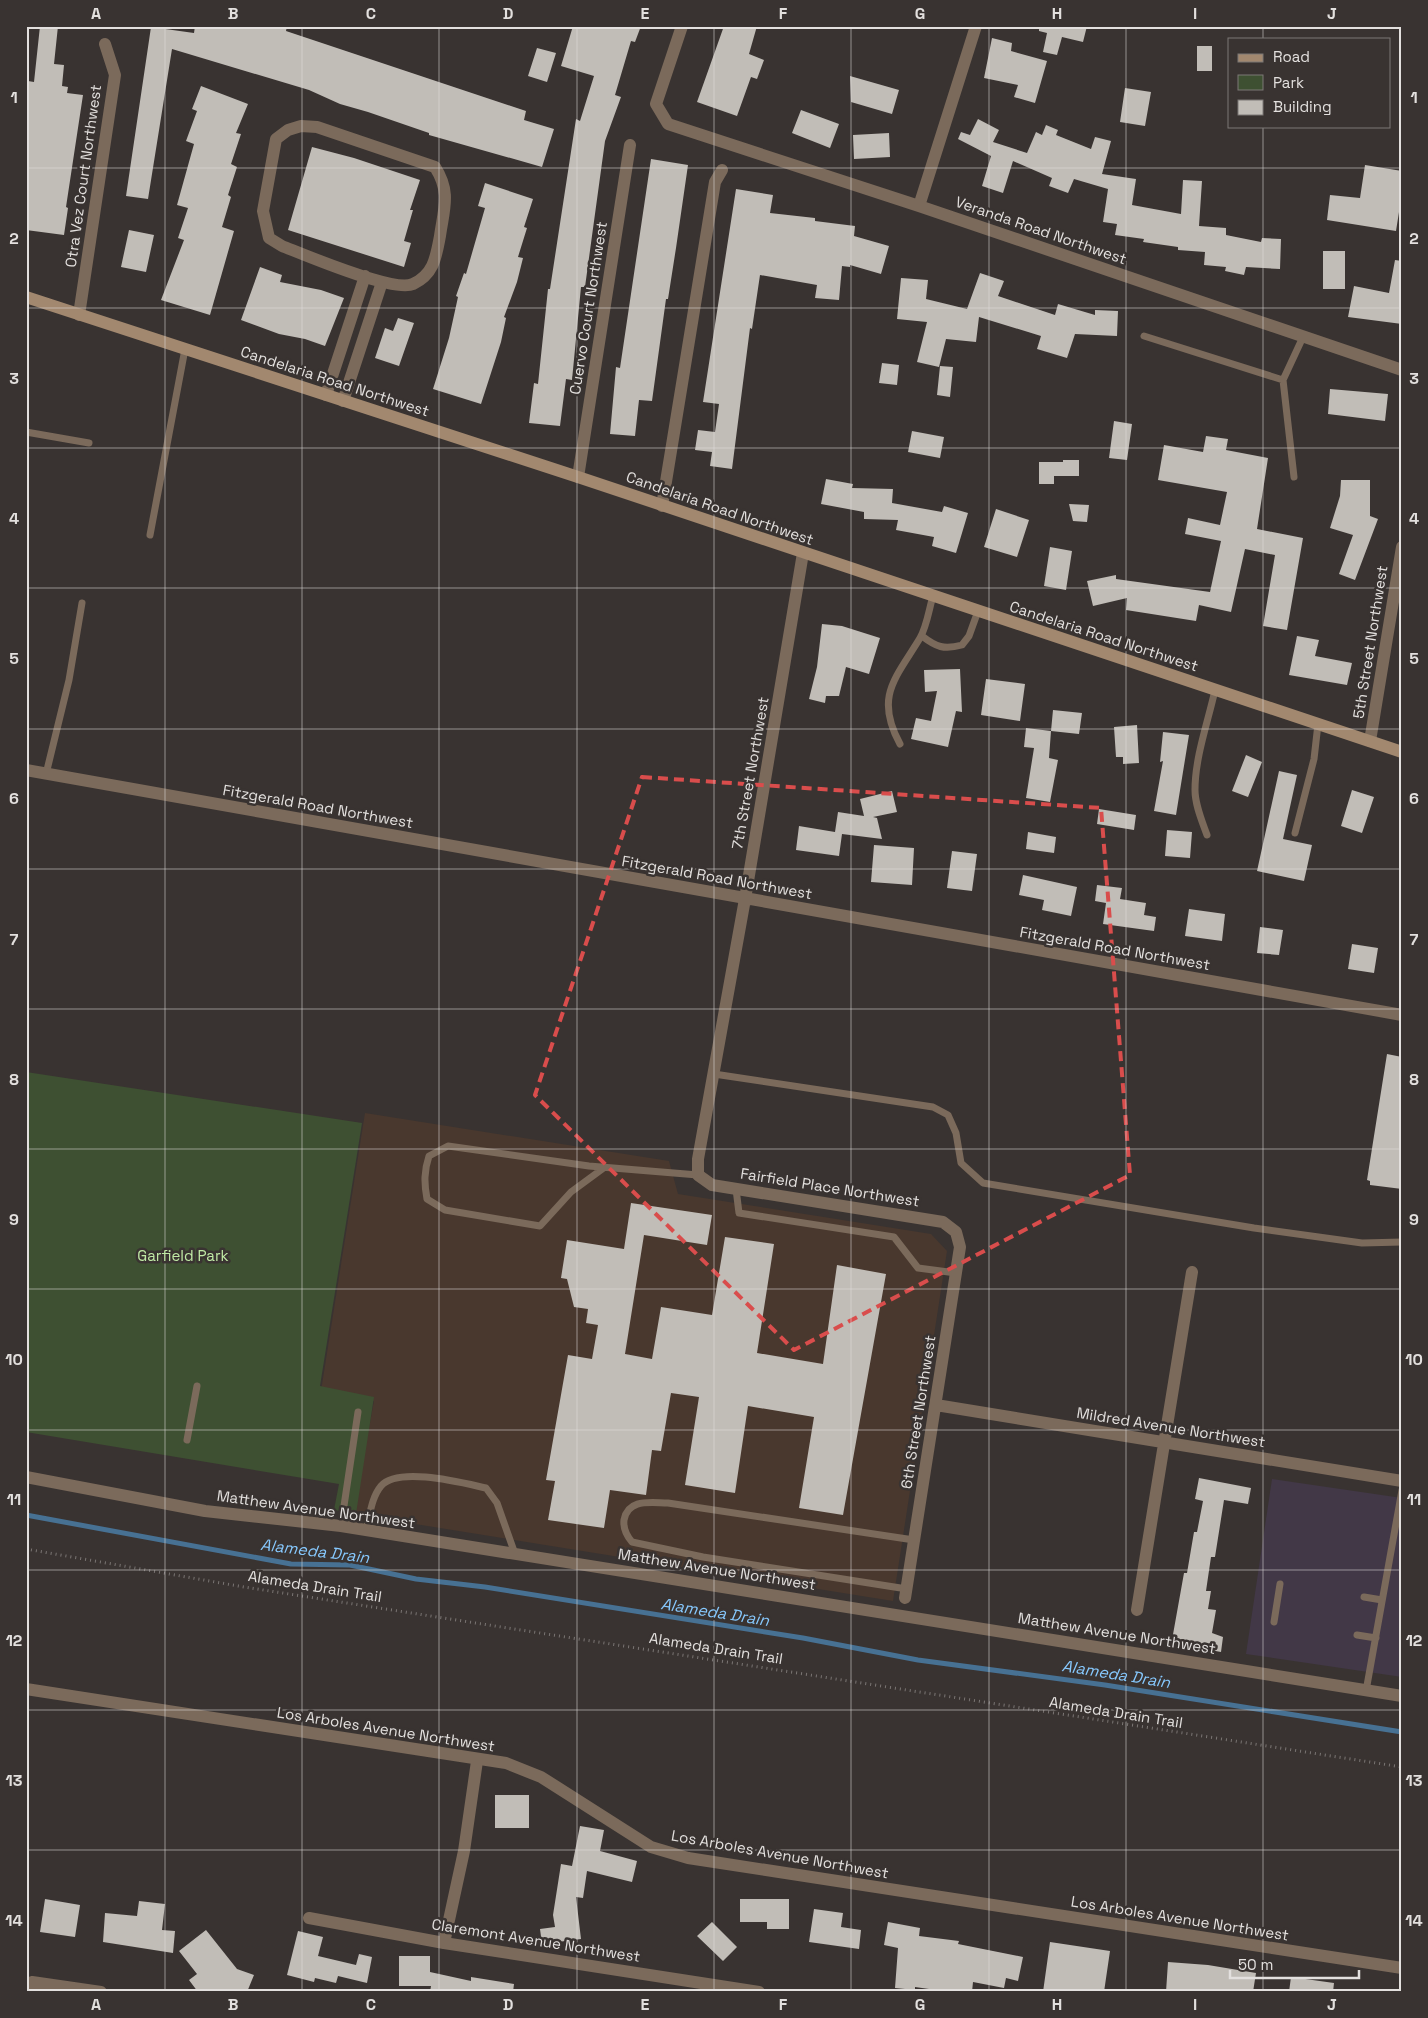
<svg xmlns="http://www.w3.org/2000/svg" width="1428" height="2018" viewBox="0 0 1428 2018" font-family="'Space Grotesk',sans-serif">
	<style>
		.commercial { fill: #423847 }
		.education { fill: #49382e }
		.green { fill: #3e5032 }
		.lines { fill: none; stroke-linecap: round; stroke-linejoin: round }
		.stream { stroke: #477193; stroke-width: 5 }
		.building { fill: #c1bdb7 }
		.path { stroke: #7b7674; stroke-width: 3; stroke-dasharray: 1 4; stroke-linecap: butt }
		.lane { stroke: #7b6a5b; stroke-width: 7 }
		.street { stroke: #7b6a5b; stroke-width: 12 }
		.secondary { stroke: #a2886f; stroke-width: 12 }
		.marked { fill: none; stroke: #d94d4c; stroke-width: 4; stroke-dasharray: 10 6; stroke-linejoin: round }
		.grid { fill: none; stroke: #e3e0de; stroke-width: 1; stroke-opacity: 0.55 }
		.labels { text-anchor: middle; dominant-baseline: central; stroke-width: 5; stroke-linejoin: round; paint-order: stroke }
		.street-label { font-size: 15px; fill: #e3e0de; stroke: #393331 }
		.park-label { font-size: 15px; fill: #c0e9a5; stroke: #393331 }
		.water-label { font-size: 16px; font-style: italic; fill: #87c9fe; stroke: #393331 }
		.neatline { fill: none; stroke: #e3e0de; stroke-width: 2 }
		.grid-label { font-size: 16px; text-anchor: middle; font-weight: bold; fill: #e3e0de }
	</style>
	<rect width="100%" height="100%" fill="#393331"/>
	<path class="commercial" d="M1272 1479 1402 1498V1677L1246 1654Z"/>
	<path class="education" d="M365 1113 669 1161 678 1194 931 1234 947 1251 893 1601 353 1514 374 1401 321 1391Z"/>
	<path class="green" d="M26 1072 362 1123 320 1386 374 1397 356 1514 334 1510 339 1484 26 1432Z"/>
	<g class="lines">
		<path class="stream" d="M26 1515 291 1564 350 1565 416 1579 485 1587 803 1638 918 1660 1105 1685 1402 1732"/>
	</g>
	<path class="building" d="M40 26H58L54 64 64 65 62 86 68 87 67 93 83 95 66 207 68 208 64 235 26 230V94L28 81 34 82Z
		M195 26H287L286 31 526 111 524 120 554 129 542 167 429 135V133L368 112 340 104 309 90 172 49 148 199 126 196 151 27 194 33Z
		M573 26H641L635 42 631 41 615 95 621 97 605 141 585 287H581L572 380 566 379 560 426 529 423 534 383 538 384 548 289H550L576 119 580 121 594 76 561 66Z
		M724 26H757L749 54 764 60 757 79 751 77 737 116 697 102Z
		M1039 26H1087L1083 42 1062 37 1057 55 1043 52 1047 33 1039 31Z
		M992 38 1012 43 1011 51 1047 61 1035 103 1014 97 1018 85 984 78Z
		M1197 46H1212V71H1197Z
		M537 48 556 53 547 82 528 76Z
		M850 76 899 90 892 114 851 102Z
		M201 86 248 104 236 133 241 134 231 164 237 167 228 195 231 197 222 227 234 231 210 315 161 300 184 240 178 238 188 208 177 205 194 144 186 141 197 111 192 109Z
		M1125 88 1151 92 1145 126 1120 122Z
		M801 110 839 124 830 148 792 133Z
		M978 119 999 130 993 142 1027 153 1036 132 1042 135 1046 125 1058 130 1056 135 1091 149 1095 137 1111 141 1102 174 1136 179 1132 205 1181 214 1183 180 1202 181 1199 226 1226 228V235L1261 242 1262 238 1281 239 1280 269 1246 267 1244 275 1225 271 1226 267 1204 265 1205 252 1178 250V247L1143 242 1144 239 1115 235 1117 224 1103 222 1108 189 1074 179 1068 193 1049 186 1052 178 1013 161 1003 193 982 186 991 156 958 139 961 132 970 135Z
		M889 133 890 157 854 159 853 135Z
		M312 147 354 158 420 180 410 210H413L404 241 411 243 404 267 288 230Z
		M651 159 688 165 676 248 668 299H666L652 401 639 400 635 436 610 434 616 367 620 368Z
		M1365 165 1402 171V193L1396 231 1327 220 1330 195 1360 198Z
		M485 183 533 199 524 227 527 228 518 257 523 258 517 282 504 317 506 318 501 342 481 404 433 389 449 338 458 297 456 296 464 273 466 274 485 208 478 206Z
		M736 189 773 195 770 213 815 218V221L855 226 854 236 889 246 881 274 850 265V267L842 266 839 300 815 298 817 285 760 275 752 329 750 328 732 469 710 466 712 452 695 450 698 430 715 432 719 404 703 402Z
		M129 230 154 235 146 272 121 267Z
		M1323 251H1345V289H1323Z
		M1395 260 1402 261V324L1348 317 1354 286 1389 293Z
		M260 267 282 275 280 282 321 290 344 298 325 346 305 339 279 334 241 320Z
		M980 273 1004 281 998 296 1055 315 1058 304 1095 315V310L1118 311 1117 336 1075 334 1067 358 1037 349 1041 336 979 317 976 342 946 339 939 367 917 362 927 322 897 319 901 278 928 280 926 299 967 309Z
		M398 318 414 323 399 366 375 358 385 328 393 331Z
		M882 363 899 365 897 385 879 383Z
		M940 366 953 367 950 397 937 395Z
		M1330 389 1388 394 1385 421 1328 414Z
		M1114 421 1132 424 1127 460 1109 458Z
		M912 431 944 437 940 458 908 452Z
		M1206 436 1228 439 1226 450 1268 458 1257 529 1303 538 1287 630 1263 626 1275 555 1245 549 1231 612 1199 605 1196 621 1126 610 1127 598 1093 606 1087 581 1116 575V579L1210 592 1221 541 1185 534 1188 518 1220 525 1227 492 1158 480 1164 445 1203 452Z
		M1063 460H1079V476H1054V484H1039V462H1063Z
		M826 479 853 484 852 488 893 489 892 503 942 512 944 506 968 513 956 553 932 546 934 537 896 530 898 520 864 519V512L821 504Z
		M1341 480H1370V516L1378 519 1355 580 1339 574 1353 535 1330 528 1340 496Z
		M1069 504 1089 505 1087 522 1073 521Z
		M996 509 1029 520 1017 557 984 547Z
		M1050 547 1072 551 1066 590 1044 586Z
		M822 624 842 626 880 638 869 674 846 667 839 696H826L825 703 809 699 817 667Z
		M1297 636 1319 640 1315 656 1352 663 1347 685 1289 675Z
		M960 669 962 712 956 711 948 747 911 739 916 718 931 721 937 691 925 692 924 670Z
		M986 679 1025 684 1020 721 981 715Z
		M1053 710 1082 713 1079 734 1051 731 1049 758 1058 760 1050 802 1026 798 1034 748 1024 747 1026 728 1051 731Z
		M1137 725 1139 763 1123 764V757H1116L1114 727Z
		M1163 732 1189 735 1176 815 1154 811 1163 761 1160 762Z
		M1246 755 1262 762 1248 797 1232 791Z
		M1279 771 1297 775 1283 839 1312 845 1304 881 1257 871Z
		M1352 790 1374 797 1362 833 1341 826Z
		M892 791 897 812 873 817 877 818 882 839 842 834 839 856 796 850 799 826 835 832 838 812 864 816 860 799Z
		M1099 809 1136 815 1134 830 1097 824Z
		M1167 830 1192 832 1190 858 1165 856Z
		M1028 832 1056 837 1054 853 1026 849Z
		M874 845 914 848 912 885 871 882Z
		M952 851 977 854 972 891 947 888Z
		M1023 875 1077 887 1071 916 1042 910 1044 900 1019 895Z
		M1097 885 1122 888 1120 899 1146 903 1144 915 1156 917 1154 931 1103 924 1106 903 1095 901Z
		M1189 909 1225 914 1222 941 1185 936Z
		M1260 927 1283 930 1279 955 1257 953Z
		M1352 944 1378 948 1374 973 1348 969Z
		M1387 1054 1402 1057V1189L1370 1185V1181L1367 1180Z
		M631 1203 712 1215 707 1245 644 1235 625 1354 652 1359 661 1307 712 1315 725 1237 774 1244 757 1353 823 1364 837 1265 886 1274 843 1515 799 1508 814 1417 748 1406 735 1493 685 1485 699 1397 671 1393 661 1451 652 1450 646 1495 610 1490 604 1528 548 1520 555 1481 546 1480 568 1355 592 1359 598 1325 586 1323 588 1309 574 1307 567 1279 561 1278 567 1240 624 1249Z
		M1199 1478 1251 1488 1248 1504 1224 1500 1215 1557H1211L1206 1591H1211L1208 1609 1216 1610 1212 1633 1223 1637 1221 1652 1177 1644V1640H1172L1184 1573H1187L1194 1532H1197L1203 1501 1195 1499Z
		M495 1795H529V1828H495Z
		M580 1826 604 1830 600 1851 637 1861 632 1882 587 1871 583 1898 576 1897 581 1939 542 1944 540 1929 555 1927 553 1915 561 1864 572 1866Z
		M45 1899 80 1905 75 1937 40 1932Z
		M740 1899H789V1929H767V1922H740Z
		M139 1901 165 1904 162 1930 175 1931 173 1953 103 1942 105 1913 137 1916Z
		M814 1909 843 1913 841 1927 861 1930 859 1949 809 1942Z
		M712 1922 737 1947 723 1961 697 1936Z
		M888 1922 920 1928 919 1936 959 1941 958 1944 1023 1957 1018 1981 1006 1978 1004 1988 973 1982 972 1992 952 1989 950 1992 915 1987V1990L895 1988 898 1948 884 1945Z
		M206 1930 237 1969 254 1975 247 1992H198L189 1980 197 1974 179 1951Z
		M298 1931 323 1937 318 1956 356 1965 359 1954 372 1957 367 1983 338 1976 336 1983 315 1978 314 1982 287 1975Z
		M1050 1942 1110 1951 1104 1992H1043Z
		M399 1956H430V1972L471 1981V1977L514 1984 513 1992H430L431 1986H399Z
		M1168 1962 1208 1965 1256 1973 1253 1992H1166Z
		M1291 1977 1334 1983 1333 1992H1289Z"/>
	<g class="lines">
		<path class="path" d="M26 1549 244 1587 1402 1767"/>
		<path class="lane" d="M1144 336 1283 380 1303 337
			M1283 380 1294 477
			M26 432 89 443
			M150 535 185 349
			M922 636C936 647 944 650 962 645L969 636 978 611
			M900 744C874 696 896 678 920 638 927 626 929 609 933 596
			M46 774 69 680 82 603
			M1295 833 1314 759 1318 724
			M1207 835C1202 821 1195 805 1195 790 1195 757 1208 722 1215 690
			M714 1074 933 1107 948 1115 956 1133 961 1163 983 1183 1254 1228 1362 1243 1402 1242
			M605 1167 571 1192 540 1226 445 1210 427 1199C424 1183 424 1171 429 1156L448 1146 589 1166 698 1175
			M736 1189 739 1213 894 1237 918 1268 956 1273
			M187 1440 197 1386
			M341 1526 358 1412
			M366 1530C370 1516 371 1498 381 1486 398 1466 463 1483 486 1488L497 1503 515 1554
			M907 1589 703 1557 632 1542C626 1535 623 1529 624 1520 628 1498 651 1503 668 1503L914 1540
			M1364 1597 1382 1600
			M1274 1622 1280 1584
			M1357 1635 1376 1638
			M1366 1691 1402 1490"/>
		<path class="street" d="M682 26 656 104 668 124 919 206 1402 370
			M301 126 317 127 435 167C451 192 444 208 440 236 436 257 434 274 413 284 394 293 305 255 282 246L269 238 263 211 276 139 288 130Z
			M919 206 976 26
			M79 315 115 75 105 44
			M326 395 365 276
			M343 401 382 282
			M578 477 630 145
			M662 506 715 182 722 170
			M803 553 745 899 698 1159V1175L712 1185 943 1222 956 1232 960 1247 905 1598
			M1370 741 1402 547
			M26 770 1402 1015
			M936 1405 1402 1481
			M26 1477 205 1511 341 1526 1402 1696
			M1137 1610 1192 1272
			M26 1689 506 1763 541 1777 651 1847 688 1858 1402 1968
			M309 1918 444 1943 759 1992
			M444 1943 464 1851 477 1761
			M33 1992 32 1982 101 1992"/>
		<path class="secondary" d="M26 297 578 477 1402 752"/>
	</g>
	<path class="marked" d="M642 777 1101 808 1130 1175 794 1350 535 1095Z"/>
	<path class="grid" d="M165 26V1992M302 26V1992M439 26V1992M577 26V1992M714 26V1992M851 26V1992M989 26V1992M1126 26V1992M1263 26V39M1263 126V1992M26 168H1402M26 308H1402M26 448H1402M26 588H1402M26 729H1402M26 869H1402M26 1009H1402M26 1149H1402M26 1289H1402M26 1430H1402M26 1570H1402M26 1710H1402M26 1850H1402"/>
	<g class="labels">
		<g class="street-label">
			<text transform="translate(83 176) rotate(-82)">Otra Vez Court Northwest</text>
			<text transform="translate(1041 230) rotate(19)">Veranda Road Northwest</text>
			<text transform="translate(588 308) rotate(-81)">Cuervo Court Northwest</text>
			<text transform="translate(335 381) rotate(18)">Candelaria Road Northwest</text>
			<text transform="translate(720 508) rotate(19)">Candelaria Road Northwest</text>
			<text transform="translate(1104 636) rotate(18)">Candelaria Road Northwest</text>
			<text transform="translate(1370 642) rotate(-81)">5th Street Northwest</text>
			<text transform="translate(750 773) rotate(-80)">7th Street Northwest</text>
			<text transform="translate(318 806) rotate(10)">Fitzgerald Road Northwest</text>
			<text transform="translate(717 877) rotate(10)">Fitzgerald Road Northwest</text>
			<text transform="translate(1115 948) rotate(10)">Fitzgerald Road Northwest</text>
			<text transform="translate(830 1187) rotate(9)">Fairfield Place Northwest</text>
			<text transform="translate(918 1412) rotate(-81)">6th Street Northwest</text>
			<text transform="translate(1171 1427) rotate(9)">Mildred Avenue Northwest</text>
			<text transform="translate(316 1509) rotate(8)">Matthew Avenue Northwest</text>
			<text transform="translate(717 1569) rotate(9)">Matthew Avenue Northwest</text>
			<text transform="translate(315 1586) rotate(9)">Alameda Drain Trail</text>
			<text transform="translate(1117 1633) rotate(9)">Matthew Avenue Northwest</text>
			<text transform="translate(716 1648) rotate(9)">Alameda Drain Trail</text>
			<text transform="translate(1116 1712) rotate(9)">Alameda Drain Trail</text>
			<text transform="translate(386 1729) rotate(9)">Los Arboles Avenue Northwest</text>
			<text transform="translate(780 1854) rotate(10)">Los Arboles Avenue Northwest</text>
			<text transform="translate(1180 1918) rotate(9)">Los Arboles Avenue Northwest</text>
			<text transform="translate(536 1940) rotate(9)">Claremont Avenue Northwest</text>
		</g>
		<g class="park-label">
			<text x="183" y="1255">Garfield Park</text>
		</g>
		<g class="water-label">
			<text transform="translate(315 1551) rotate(7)">Alameda Drain</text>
			<text transform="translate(715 1612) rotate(9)">Alameda Drain</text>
			<text transform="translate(1116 1674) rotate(9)">Alameda Drain</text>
		</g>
	</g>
	<rect width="1428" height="2018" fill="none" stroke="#393331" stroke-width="55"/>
	<rect x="1228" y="38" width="162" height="90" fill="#393331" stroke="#7d7876"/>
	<rect x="1238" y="54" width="25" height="8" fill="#a2886f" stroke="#7d7876"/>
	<text x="1273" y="62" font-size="15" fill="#e3e0de">Road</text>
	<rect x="1238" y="75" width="25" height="15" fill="#3e5032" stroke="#7d7876"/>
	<text x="1273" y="88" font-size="15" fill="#e3e0de">Park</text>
	<rect x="1238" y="100" width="25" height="15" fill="#c1bdb7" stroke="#7d7876"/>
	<text x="1273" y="112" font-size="15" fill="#e3e0de">Building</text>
	<path d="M1230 1970v8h129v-8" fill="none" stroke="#e3e0de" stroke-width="2.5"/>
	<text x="1238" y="1970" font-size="15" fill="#e3e0de" stroke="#393331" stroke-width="4" paint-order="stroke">50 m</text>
	<rect x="28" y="28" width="1372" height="1962" class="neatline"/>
	<g class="grid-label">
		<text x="96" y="19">A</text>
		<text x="233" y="19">B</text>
		<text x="371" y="19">C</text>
		<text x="508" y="19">D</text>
		<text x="645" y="19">E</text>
		<text x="783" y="19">F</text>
		<text x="920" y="19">G</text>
		<text x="1057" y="19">H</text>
		<text x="1195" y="19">I</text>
		<text x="1332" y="19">J</text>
		<text x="14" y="103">1</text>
		<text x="1414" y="103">1</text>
		<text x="14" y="244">2</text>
		<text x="1414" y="244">2</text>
		<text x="14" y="384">3</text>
		<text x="1414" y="384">3</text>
		<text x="14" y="524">4</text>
		<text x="1414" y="524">4</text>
		<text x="14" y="664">5</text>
		<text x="1414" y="664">5</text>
		<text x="14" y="804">6</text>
		<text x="1414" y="804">6</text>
		<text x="14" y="945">7</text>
		<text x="1414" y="945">7</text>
		<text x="14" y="1085">8</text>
		<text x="1414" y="1085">8</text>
		<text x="14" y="1225">9</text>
		<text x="1414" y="1225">9</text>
		<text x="14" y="1365">10</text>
		<text x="1414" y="1365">10</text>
		<text x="14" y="1505">11</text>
		<text x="1414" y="1505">11</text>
		<text x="14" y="1646">12</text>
		<text x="1414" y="1646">12</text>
		<text x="14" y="1786">13</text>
		<text x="1414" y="1786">13</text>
		<text x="14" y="1926">14</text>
		<text x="1414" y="1926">14</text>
		<text x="96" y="2010">A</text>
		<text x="233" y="2010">B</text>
		<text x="371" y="2010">C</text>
		<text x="508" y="2010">D</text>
		<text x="645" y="2010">E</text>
		<text x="783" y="2010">F</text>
		<text x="920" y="2010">G</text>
		<text x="1057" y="2010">H</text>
		<text x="1195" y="2010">I</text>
		<text x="1332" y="2010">J</text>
	</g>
</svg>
